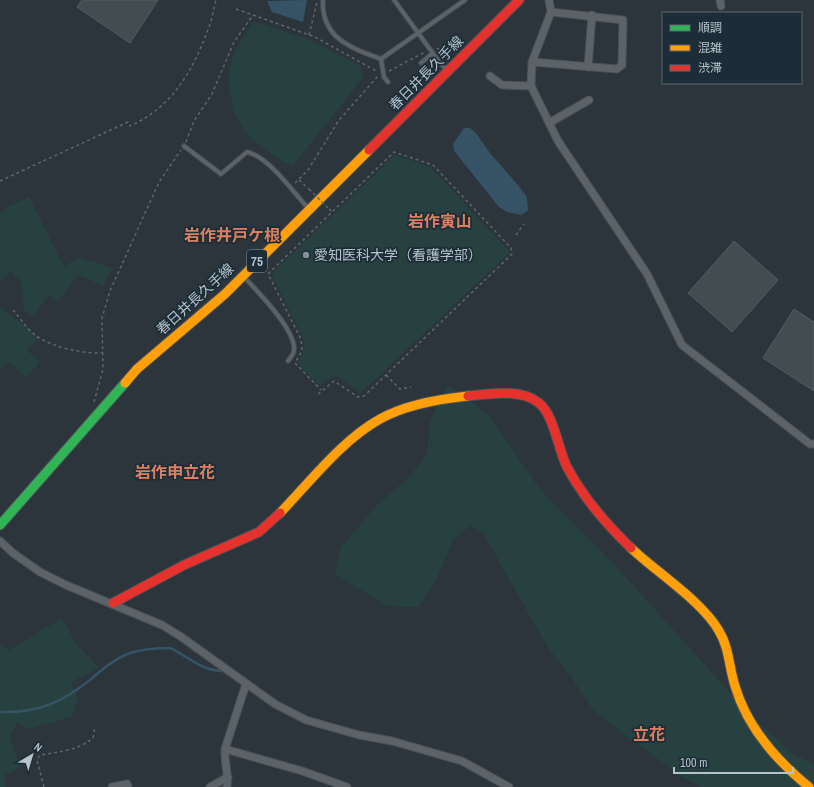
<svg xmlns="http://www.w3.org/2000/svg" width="814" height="787" viewBox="0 0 814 787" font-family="'Archivo Narrow','Noto Sans JP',sans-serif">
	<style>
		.green { fill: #274140 }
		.water { fill: #365366 }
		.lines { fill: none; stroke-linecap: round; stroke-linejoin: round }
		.stream { stroke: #365366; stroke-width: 2.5 }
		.building { fill: #434c51; stroke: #535c63 }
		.lane-casing { stroke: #495055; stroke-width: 5.5 }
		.street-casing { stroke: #495055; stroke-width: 9 }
		.fast-casing { stroke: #495055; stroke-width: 11 }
		.slow-casing { stroke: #495055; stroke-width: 11 }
		.jam-casing { stroke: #495055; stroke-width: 11 }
		.path { stroke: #5e676a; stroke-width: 1.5; stroke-dasharray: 3 3; stroke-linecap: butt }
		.lane { stroke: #5b6368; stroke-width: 3.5 }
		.street { stroke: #5b6368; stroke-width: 7 }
		.fast { stroke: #30b455; stroke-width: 9 }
		.slow { stroke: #ff9f0a; stroke-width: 9 }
		.jam { stroke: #e5322d; stroke-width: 9 }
		.path-bridge { stroke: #5e676a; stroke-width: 1.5; stroke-dasharray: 3 3; stroke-linecap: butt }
		.poi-dot { fill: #859199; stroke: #1d2d37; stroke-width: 1.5 }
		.labels { text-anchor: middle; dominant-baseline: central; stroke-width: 3.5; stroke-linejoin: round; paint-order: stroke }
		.shield { fill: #1d2d37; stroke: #87959f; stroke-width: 1 }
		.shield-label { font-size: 13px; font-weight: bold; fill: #b5c2cc }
		.street-label { font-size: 14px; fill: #b5c2cc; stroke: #1d2d37 }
		.poi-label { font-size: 14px; fill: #b5c2cc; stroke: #1d2d37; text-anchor: start }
		.quarter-label { font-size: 16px; font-weight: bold; fill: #dc7e60; stroke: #1d2d37 }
	</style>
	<rect width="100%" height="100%" fill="#2b353b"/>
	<path class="green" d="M254 21 313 41 359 65 363 77 293 166C281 162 274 156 264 148 259 144 254 141 250 137 231 118 225 83 232 58 237 44 247 33 254 21Z
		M395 155 431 167 510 252 361 393 337 376 329 378 320 386 298 364C303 355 305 348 303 338L271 274Z
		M29 197 64 267 78 257 112 268 103 286 78 275 58 301 49 295 34 316 24 310 21 281 11 271 0 281V213L4 209Z
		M0 307 39 337 27 350 40 362 26 378 9 362 0 370Z
		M447 386 461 393 489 416 540 489 624 575 748 713 792 753 814 764V787H701L682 777 594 711 571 677 547 646 483 533 470 526 453 540 439 574 419 607 387 606 335 574 341 547 375 507 410 476 427 454 430 420Z
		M62 618 76 643 99 668 71 682 78 699 72 717 30 729 17 723 10 736 20 768 4 775 6 787H0V645L9 650Z"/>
	<path class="water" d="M307 0 303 22 272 12 267 1Z
		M464 128H470L476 133 490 153 518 185 527 197 528 210 522 215 507 212 499 207 454 151 453 144Z"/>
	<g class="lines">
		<path class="stream" d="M0 712C38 713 61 703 90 680 100 671 112 661 125 655 137 650 156 648 170 648 188 656 201 671 223 671"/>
	</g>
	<path class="building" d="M82 0H158L130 43 77 7Z
		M734 241 778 280 732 332 688 293Z
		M794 309 814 322V391L763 358Z"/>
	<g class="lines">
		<g class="lane-casing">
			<path id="lane" d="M323 0C321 38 351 48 381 59L465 0
				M394 0 440 63 447 70
				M381 59 384 77 388 82
				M421 63 433 53
				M184 146 221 174 247 152C269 157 293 192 308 208
				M245 278C258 292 296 330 294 350 294 354 290 358 288 361"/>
		</g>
		<g class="street-casing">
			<path id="street" d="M549 0 551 12 532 62 531 86 558 141 647 274 682 345 810 444H814
				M720 0 721 6
				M532 62 617 69 622 65 623 20 551 12
				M588 67 592 15
				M490 76 502 85 531 86
				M549 123 589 100
				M0 541 13 553 40 572 66 585 162 625 180 636 275 704 306 720 359 735 392 741 462 761 509 787
				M225 749 302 771 347 787
				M112 787 127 784 128 787
				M210 787 228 777
				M227 787C229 774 224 762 225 749L246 684"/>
		</g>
		<g class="fast-casing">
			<path id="fast" d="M0 525 125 383"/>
		</g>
		<g class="slow-casing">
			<path id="slow" d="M125 383 137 369 225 294 369 150
				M280 513C310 482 342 440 380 419 405 405 439 399 468 396
				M631 548C656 572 702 601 719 631 729 647 729 667 735 686 747 727 776 760 809 787"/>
		</g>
		<g class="jam-casing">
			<path id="jam" d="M369 150 519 0
				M468 396C489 394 521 388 539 403 554 415 558 449 567 467 583 497 606 524 631 548
				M113 603 184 565 259 532 280 513"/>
		</g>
		<path class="path" d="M236 9 315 37 378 72
			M309 35 317 2
			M437 48 448 57
			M389 71 425 52
			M186 142 194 121 212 94 234 42 253 15
			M299 180 309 189
			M0 181 128 122 130 126C175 106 196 65 211 21 213 14 214 7 216 0
			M295 183 308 170 339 120 378 76
			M329 209 332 212
			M516 235 524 224
			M13 310C21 319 28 331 38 337 55 348 84 354 104 353
			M386 375 400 389 411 387
			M318 394 334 381 358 397 364 396 512 254 511 248 433 165 394 152 268 274 301 339 302 351 295 363 321 390
			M94 402 103 369 102 318 110 291 159 182 181 150
			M44 787 37 760 40 755C59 752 79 750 93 738L95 727"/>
		<use href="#lane" class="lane"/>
		<use href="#street" class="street"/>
		<use href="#fast" class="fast"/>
		<use href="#slow" class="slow"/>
		<use href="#jam" class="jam"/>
		<path class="path-bridge" d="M309 189 329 209"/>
	</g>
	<circle class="poi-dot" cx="306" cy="255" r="4"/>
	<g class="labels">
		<rect class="shield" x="247" y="250" width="20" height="22" rx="3"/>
		<g class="shield-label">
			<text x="257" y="261">75</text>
		</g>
		<g class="street-label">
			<text transform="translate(426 73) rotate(-45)">春日井長久手線</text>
			<text transform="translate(195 299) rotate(-42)">春日井長久手線</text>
		</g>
		<g class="poi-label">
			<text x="314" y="255">愛知医科大学（看護学部）</text>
		</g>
		<g class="quarter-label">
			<text x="440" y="221">岩作寅山</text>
			<text x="232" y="235">岩作井戸ケ根</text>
			<text x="175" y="472">岩作申立花</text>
			<text x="649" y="734">立花</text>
		</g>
	</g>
	<rect x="662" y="12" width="140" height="72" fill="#1d2d37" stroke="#5a6973"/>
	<rect x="670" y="25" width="20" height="6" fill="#30b455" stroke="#5a6973"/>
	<text x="698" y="32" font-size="12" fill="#b5c2cc">順調</text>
	<rect x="670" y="45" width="20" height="6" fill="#ff9f0a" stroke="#5a6973"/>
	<text x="698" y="52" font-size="12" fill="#b5c2cc">混雑</text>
	<rect x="670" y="65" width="20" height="6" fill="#e5322d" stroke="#5a6973"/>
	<text x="698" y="72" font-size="12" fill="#b5c2cc">渋滞</text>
	<g transform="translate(32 755) rotate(38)" stroke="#1d2d37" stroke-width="3" paint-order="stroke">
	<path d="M0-3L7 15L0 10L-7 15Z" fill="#b5c2cc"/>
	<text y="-6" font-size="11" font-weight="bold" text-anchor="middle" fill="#b5c2cc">N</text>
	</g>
	<path d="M674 767v6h119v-6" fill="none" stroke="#b5c2cc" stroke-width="2"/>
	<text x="680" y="767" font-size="12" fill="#b5c2cc" stroke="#1d2d37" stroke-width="3" paint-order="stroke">100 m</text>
</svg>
